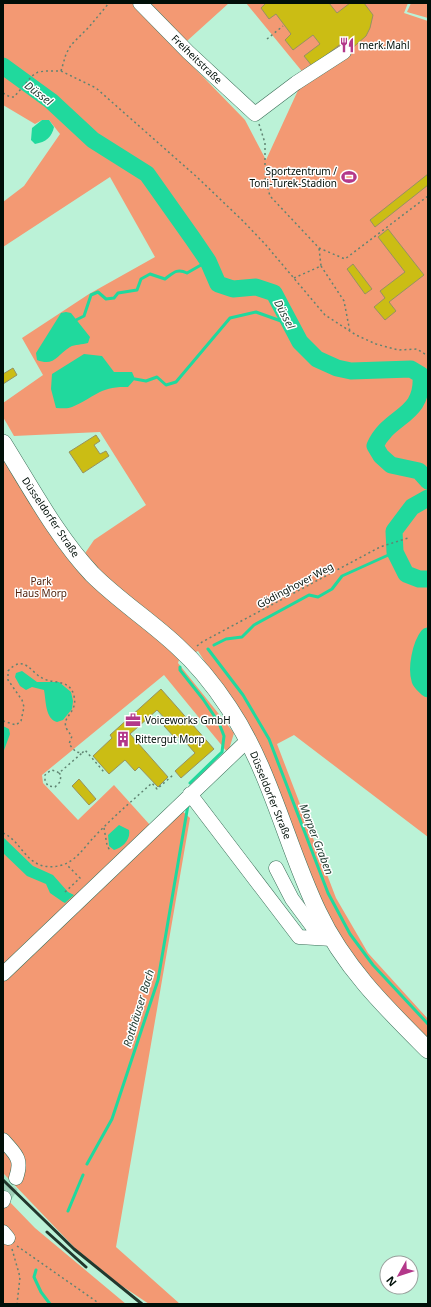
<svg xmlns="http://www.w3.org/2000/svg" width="431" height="1307" viewBox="0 0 431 1307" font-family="'Noto Sans',sans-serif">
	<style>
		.built { fill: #a8e6c8 }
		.green { fill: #f39973 }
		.water { fill: #20d99d }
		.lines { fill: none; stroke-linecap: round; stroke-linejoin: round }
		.stream { stroke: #20d99d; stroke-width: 3 }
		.river { stroke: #20d99d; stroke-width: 17 }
		.building { fill: #cbbd14; stroke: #969262 }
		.minor-tunnel { stroke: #9fd0b8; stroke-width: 14; stroke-dasharray: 14 7; stroke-linecap: butt }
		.minor-casing { stroke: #3b6e58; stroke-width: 15 }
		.major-casing { stroke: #3b6e58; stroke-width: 18 }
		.path { stroke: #608472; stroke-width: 1.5; stroke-dasharray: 2 3; stroke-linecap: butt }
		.minor { stroke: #fff; stroke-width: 14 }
		.major { stroke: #fff; stroke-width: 17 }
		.rail { stroke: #22382d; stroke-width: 3 }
		.labels { text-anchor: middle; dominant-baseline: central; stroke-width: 3; stroke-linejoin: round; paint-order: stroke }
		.poi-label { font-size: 10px; fill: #000f08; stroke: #fff; text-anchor: start }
		.street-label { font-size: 10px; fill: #000f08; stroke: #fff }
		.park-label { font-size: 10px; fill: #52230d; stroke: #fff }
		.water-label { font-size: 11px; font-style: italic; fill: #253f34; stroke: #fff }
	</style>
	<rect width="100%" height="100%" fill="#bbf2d7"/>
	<path class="built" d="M3 1173 18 1190 9 1203 3 1195Z"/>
	<path class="green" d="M3 3H229L177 50 245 120 266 160 305 75 246 3H408L404 13 428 21V837L294 735 277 744 336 898 368 953 428 1019V1043L357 964 321 906 263 752 198 651 179 660 178 663 234 733 228 753 164 675 42 775 43 783 78 820 114 785 150 825 3 965V459L75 568 94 540 146 505 100 432 14 436 3 417V403L43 375 22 338 89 294 155 257 110 177 3 247V202L24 186 60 134 49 120H42L35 124 3 105Z
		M411 3H428V18L407 12Z
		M181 810 190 818 116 1247 180 1304H149L119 1284 75 1248 3 1173V978Z
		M3 1195 35 1228 126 1304H3Z"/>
	<path class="water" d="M42 120H49L54 127C52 137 46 142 35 144L31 140 32 128Z
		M66 312 71 313 90 337 88 343C82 345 75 344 70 347 57 355 54 367 37 360L36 353 61 313Z
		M84 354 102 356 114 372H132L135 379 128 387C100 386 95 397 72 407 68 409 61 408 56 408L51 389 52 374Z
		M22 671 37 682H59L71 692 73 701 72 709 63 720 57 722C45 719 46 700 44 690L32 687 26 690 20 686 15 677 16 673Z
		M3 726 9 729 10 734 3 753Z
		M119 825 129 830C131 840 122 848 114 850L109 846 108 835Z
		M3 837 33 866 53 875 68 892 74 895 65 903 63 902 50 893 46 884 27 876 3 853Z"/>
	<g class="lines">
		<path class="stream" d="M76 320 84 316 91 295 98 292 106 299 114 298 118 293 137 290 141 279 150 274 165 279C173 273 177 268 187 273L208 261
			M135 379 146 381 157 377 166 385 176 382 230 318 256 312 281 321 289 319
			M214 645 226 639 242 637 254 625 309 595 318 597 332 589 342 576 395 552
			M208 649 243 695 269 739 328 893 350 934 373 965 428 1024
			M180 667V670L203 699 219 723 224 736 222 752 190 783
			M87 1164 112 1119 158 980 188 805
			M68 1211 83 1175
			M36 1270 34 1277 41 1292 50 1304"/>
		<path class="river" d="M3 66 51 101 93 140 147 174 193 239 208 261 218 284 233 289 256 287 274 293 300 342 317 359 337 368 351 371 411 369 421 375C424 418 389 414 375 446L381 456 391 465 419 471 428 481
			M428 498 412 507 394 531 395 552 406 574 419 579H428
			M428 636C421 645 416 668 420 680 421 683 425 686 428 689"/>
	</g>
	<path class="building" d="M266 3H329L337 13 350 3H364L373 15 370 28 366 36 349 51 342 43 312 66 304 56 320 44 313 35 293 50 285 40 291 34 276 14 269 19 261 8Z
		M428 174V185L375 227 370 220Z
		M388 229 424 275 389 302 396 311 385 320 374 307 385 298 380 291 405 272 378 237Z
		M353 264 372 289 365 294 347 269Z
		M13 368 17 375 3 384V374Z
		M96 435 100 441 94 445 100 454 106 451 109 456 83 473 69 452Z
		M161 689 214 749 181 778 175 771 195 753 180 736 176 739 164 726 168 722 157 710 130 734 168 777 158 787 139 767 135 771 125 760 109 774 93 756 112 738 110 735Z
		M79 779 96 799 89 805 72 786Z"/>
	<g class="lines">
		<path class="minor-tunnel" d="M4 1198 16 1178"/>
		<g class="minor-casing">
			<path id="minor" d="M140 3 188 52 255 114 296 83 344 52
				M190 794 299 937 332 939
				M276 868 292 899 321 938
				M3 974 248 740
				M3 1140C15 1154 23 1158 16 1178
				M3 1201 4 1198
				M3 1232 8 1238"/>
		</g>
		<g class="major-casing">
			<path id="major" d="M3 443C30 486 57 537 92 574 118 600 149 620 176 645 196 663 214 685 229 708 271 771 286 845 318 912 344 967 386 1008 428 1050"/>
		</g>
		<path class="path" d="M267 39 283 26
			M61 71 66 54 71 45 89 27 109 3
			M3 93 10 97H14L32 76 38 72 46 71H61L96 88 198 178 243 221 265 244 325 315 356 335 376 344 398 350 417 349 428 356
			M259 124 265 143V178L270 196 319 248 345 259 428 196
			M321 266 344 301 350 332
			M294 278 321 266 319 248
			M197 646 202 642 380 547 408 538
			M3 721 16 725 21 721 24 707 22 700 8 680V671C25 653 30 673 44 679 55 684 70 679 74 696 79 716 54 717 72 736L69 744 76 752 82 753 85 750 104 772
			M59 773 61 775 60 782 55 787 48 786 45 781V775L51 770 56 771 59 773 82 753
			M104 828 107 845 110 851
			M3 833C19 840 23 858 40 865 48 868 59 867 67 863 79 857 86 845 95 836 113 817 133 800 152 783L157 789 173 775
			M65 892 80 878 66 864
			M17 1246 100 1304
			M12 1249 20 1277 17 1304"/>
		<use href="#minor" class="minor"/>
		<use href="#major" class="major"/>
		<path class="rail" d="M3 1180 74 1249 142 1304
			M47 1232 86 1267"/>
	</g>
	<defs>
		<g id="restaurant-bare" transform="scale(1.2)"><path d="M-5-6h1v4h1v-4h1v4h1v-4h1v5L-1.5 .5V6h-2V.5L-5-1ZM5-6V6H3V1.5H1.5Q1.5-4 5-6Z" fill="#b3388a" stroke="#fff" stroke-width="2.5" paint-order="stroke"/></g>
		<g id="stadium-bare" transform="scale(1.2)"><path d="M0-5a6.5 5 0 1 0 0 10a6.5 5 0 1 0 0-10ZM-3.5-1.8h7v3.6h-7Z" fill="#b3388a" stroke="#fff" stroke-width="2.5" paint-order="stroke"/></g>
		<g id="office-bare" transform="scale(1.2)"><path d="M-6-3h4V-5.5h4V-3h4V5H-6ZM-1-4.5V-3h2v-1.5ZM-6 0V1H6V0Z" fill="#b3388a" stroke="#fff" stroke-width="2.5" paint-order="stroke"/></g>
		<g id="building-bare" transform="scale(1.2)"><path d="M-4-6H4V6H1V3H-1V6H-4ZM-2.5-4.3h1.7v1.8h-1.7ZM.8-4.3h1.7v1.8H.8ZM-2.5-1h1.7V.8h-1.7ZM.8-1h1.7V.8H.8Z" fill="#b3388a" stroke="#fff" stroke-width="2.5" paint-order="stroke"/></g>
	</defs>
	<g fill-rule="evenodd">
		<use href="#restaurant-bare" x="347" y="45"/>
		<use href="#stadium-bare" x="349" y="177"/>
		<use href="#office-bare" x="133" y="720"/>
		<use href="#building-bare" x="123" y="739"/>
	</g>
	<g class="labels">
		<g class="poi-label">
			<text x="359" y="45">merk.Mahl</text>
			<text x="337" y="171" text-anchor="end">Sportzentrum /<tspan x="337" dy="12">Toni-Turek-Stadion</tspan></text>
			<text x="145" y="720">Voiceworks GmbH</text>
			<text x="135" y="739">Rittergut Morp</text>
		</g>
		<g class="street-label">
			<text transform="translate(197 59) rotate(44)">Freiheitstraße</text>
			<text transform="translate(51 517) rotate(56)">Düsseldorfer Straße</text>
			<text transform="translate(295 585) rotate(-28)">Gödinghover Weg</text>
			<text transform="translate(271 795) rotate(68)">Düsseldorfer Straße</text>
		</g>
		<g class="park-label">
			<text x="41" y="581">Park<tspan x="41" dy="12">Haus Morp</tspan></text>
		</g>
		<g class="water-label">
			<text transform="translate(39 93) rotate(37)">Düssel</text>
			<text transform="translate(285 314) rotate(62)">Düssel</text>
			<text transform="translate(317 839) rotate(69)">Morper Graben</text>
			<text transform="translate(138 1008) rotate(-73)">Rotthäuser Bach</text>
		</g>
	</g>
	<rect width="431" height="1307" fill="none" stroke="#000f08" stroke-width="8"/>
	<g transform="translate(399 1275) rotate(231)"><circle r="19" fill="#ffffff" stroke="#999f9c"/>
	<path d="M0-3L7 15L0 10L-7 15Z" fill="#b3388a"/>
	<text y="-6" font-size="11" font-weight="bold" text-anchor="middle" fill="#000f08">N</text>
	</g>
</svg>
